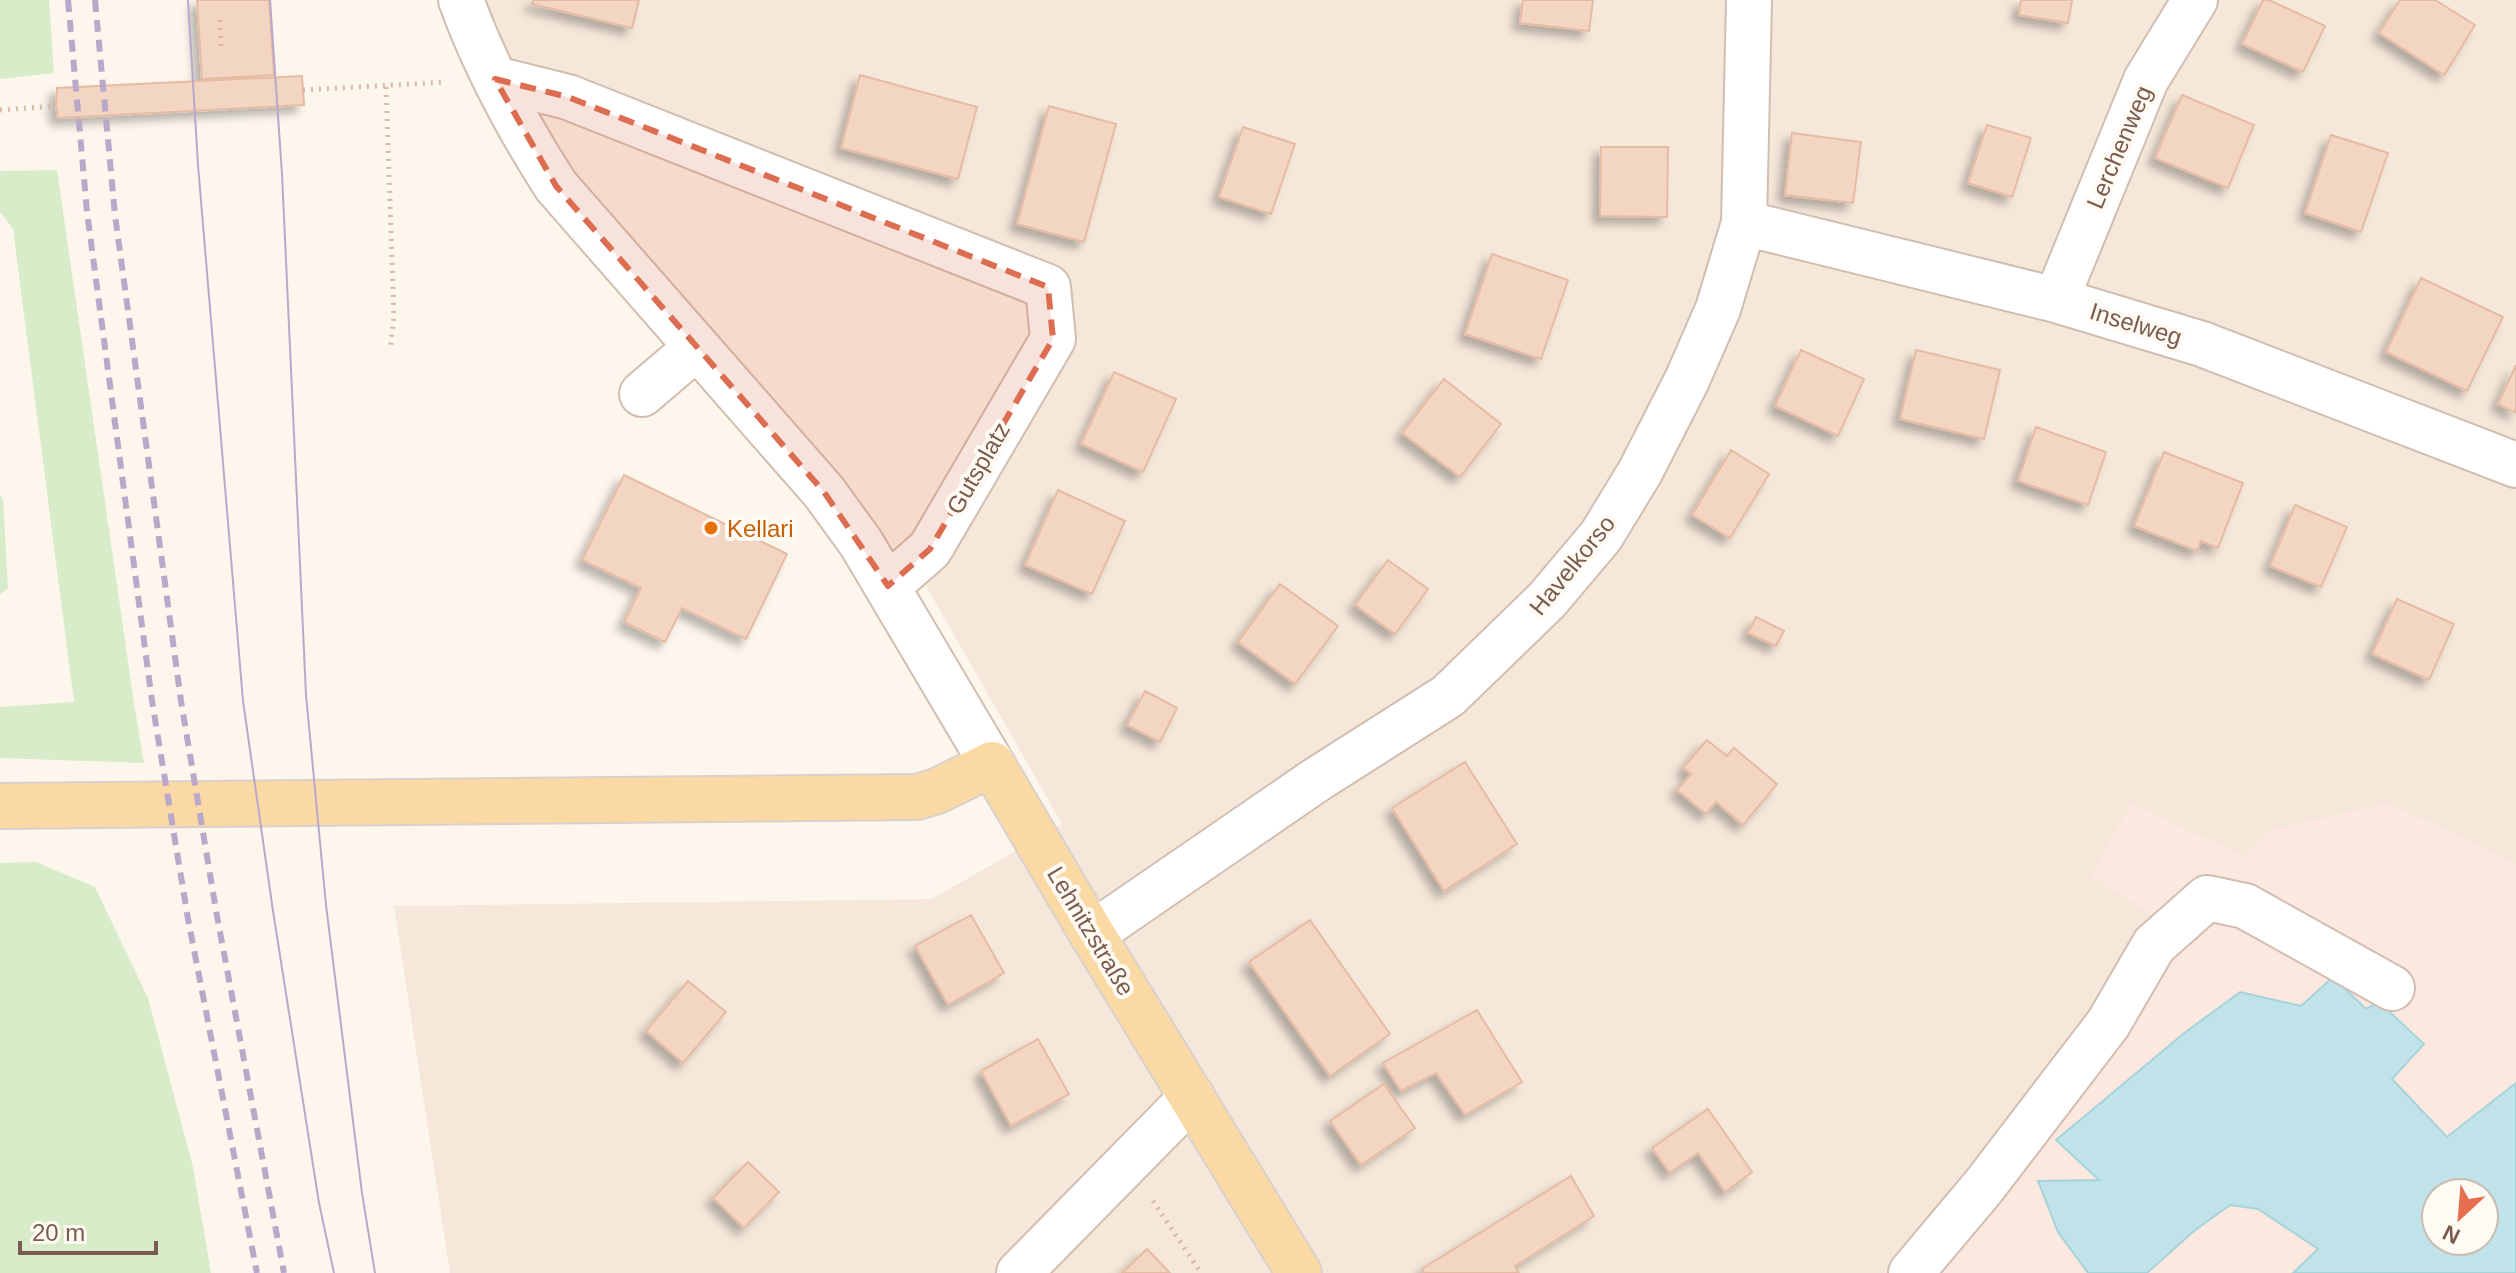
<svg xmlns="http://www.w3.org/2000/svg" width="2516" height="1273" viewBox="0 0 2516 1273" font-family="Arial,sans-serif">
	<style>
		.residential { fill: #f5e8da }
		.commercial { fill: #fde8e0 }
		.green { fill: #d8ecc9 }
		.water { fill: #bfe3e8; stroke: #a5d3da; stroke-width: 2; fill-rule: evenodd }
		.building { fill: #f3d5c3; stroke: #e6bba3; stroke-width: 2; filter: url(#shadow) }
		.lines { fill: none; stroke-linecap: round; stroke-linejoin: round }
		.minor-casing { stroke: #d1beb0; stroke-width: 48 }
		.major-casing { stroke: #dad1cd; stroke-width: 48 }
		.path { stroke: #d9b8a5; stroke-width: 5; stroke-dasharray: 2 6; stroke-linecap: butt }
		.minor { stroke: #fff; stroke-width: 44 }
		.major { stroke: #fbd9a5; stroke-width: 44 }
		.tram { stroke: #b9a8c9; stroke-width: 2 }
		.rail { stroke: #b9a8c9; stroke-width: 6; stroke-dasharray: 12 8; stroke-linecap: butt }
		.marked { fill: #dc6d51; fill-opacity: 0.2; stroke: #dc6d51; stroke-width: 6; stroke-dasharray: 16 10; stroke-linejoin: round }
		.food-dot { fill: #e8710a; stroke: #fffaf3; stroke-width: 3 }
		.labels { text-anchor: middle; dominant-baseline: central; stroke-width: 8; stroke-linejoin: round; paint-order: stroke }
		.street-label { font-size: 24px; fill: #7a5c4d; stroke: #fffaf3 }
		.food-label { font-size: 24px; fill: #c56008; stroke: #fffaf3; text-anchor: start }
	</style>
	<defs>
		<filter id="shadow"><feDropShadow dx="-7" dy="7" stdDeviation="4" flood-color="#0004"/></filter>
	</defs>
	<rect width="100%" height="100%" fill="#fdf6ec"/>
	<path class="residential" d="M484 0H2516V864L2386 803 2245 858 2159 918 2001 1128 1883 1273H450L394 906 932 899 1062 824 926 586 1069 343 1056 274 503 63Z"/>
	<path class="commercial" d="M2132 803 2245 858 2266 832 2386 803 2516 864V1083L2447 1138 2391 1079 2367 1009 2301 1006 2240 993 2183 1034 2057 1140 2100 1181H2039L2058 1232 2088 1273H1883L2001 1128 2159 918 2091 876Z
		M2230 1205 2258 1209 2319 1250 2293 1273H2147L2194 1231Z"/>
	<path class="green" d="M0 0H49L54 73 0 79Z
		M57 170 134 703 144 763 0 758V707L74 702 13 229 0 212V171Z
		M0 494 3 500 8 589 0 594Z
		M36 862 95 887 148 998 193 1167 211 1273H0V863Z"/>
	<path class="water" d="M2333 977 2366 1009 2379 1002 2424 1044 2392 1079 2447 1137 2516 1083V1273H2293L2318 1249 2258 1209 2230 1205 2194 1231 2147 1273H2088L2058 1232 2038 1181 2099 1180 2056 1140 2183 1034 2240 992 2301 1006ZM2436 1193H2484V1241H2436Z"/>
	<path class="building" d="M197 0H269L274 75 202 79Z
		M533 0H639L632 28 532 4Z
		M1523 0H1593L1589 31 1520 23Z
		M2021 0H2072L2068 23 2019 15Z
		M2263 0H2269L2325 26 2303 72 2242 44Z
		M2400 0H2435L2475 25 2444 75 2379 33Z
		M860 75 977 107 958 179 841 148Z
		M302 76 304 105 58 118 56 106 57 88Z
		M2182 95 2254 125 2228 188 2155 158Z
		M1049 106 1116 124 1084 242 1017 224Z
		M1987 125 2031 138 2012 197 1968 183Z
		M1243 127 1295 144 1271 214 1219 197Z
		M1792 133 1861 142 1853 203 1785 195Z
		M2331 135 2388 153 2361 232 2305 213Z
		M1601 147H1668L1667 217 1600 216Z
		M1492 254 1568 280 1541 359 1465 334Z
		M2421 278 2503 317 2467 391 2386 352Z
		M1801 350 1864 379 1838 436 1775 406Z
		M1916 350 2000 370 1984 439 1900 419Z
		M2516 365V413L2498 404Z
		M1114 372 1176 399 1143 472 1081 444Z
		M1444 379 1501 424 1460 477 1402 433Z
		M2036 427 2106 452 2088 505 2018 481Z
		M1731 450 1769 474 1730 538 1692 515Z
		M2164 452 2243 483 2218 548 2201 541 2197 551 2134 526Z
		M624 475 787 554 746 639 682 608 665 642 624 622 641 588 582 560Z
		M1058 490 1125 521 1092 594 1025 565Z
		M2295 505 2347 527 2321 587 2270 566Z
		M1388 560 1428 589 1395 634 1355 605Z
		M1280 584 1338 626 1295 684 1238 642Z
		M2397 599 2454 624 2429 680 2372 654Z
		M1756 617 1784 631 1776 646 1748 633Z
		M1145 691 1177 708 1160 742 1127 725Z
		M1707 740 1727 756 1734 748 1777 784 1743 825 1716 802 1706 814 1677 790 1691 774 1683 768Z
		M1465 762 1517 844 1444 891 1392 808Z
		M971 915 1004 973 948 1005 915 946Z
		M1310 920 1390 1034 1330 1076 1249 962Z
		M688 981 726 1012 683 1063 646 1031Z
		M1477 1010 1522 1082 1465 1115 1436 1073 1401 1091 1383 1063Z
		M1038 1039 1069 1094 1011 1126 981 1071Z
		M1384 1084 1415 1128 1361 1165 1330 1121Z
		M1708 1109 1752 1172 1725 1192 1698 1153 1670 1173 1652 1148Z
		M748 1162 779 1192 744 1228 713 1198Z
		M1571 1176 1594 1216 1515 1266 1519 1273H1425L1422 1269Z
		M1147 1249 1170 1273H1122Z"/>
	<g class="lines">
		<g class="minor-casing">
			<path id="minor" d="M461 0C485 66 518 127 556 186L824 492 861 543 992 764
				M495 79 568 97 1048 287 1053 339 930 549 888 586
				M1744 223 2056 300 2202 344 2516 465
				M2056 300 2146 80 2195 0
				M642 394 697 347
				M1092 934 1316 780 1448 696 1547 600 1601 536 1640 472 1687 380 1718 309 1744 223 1749 0
				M1019 1273 1192 1097
				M1911 1273 1984 1186 2108 1024 2154 945 2207 898 2245 906 2392 988"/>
		</g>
		<g class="major-casing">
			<path id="major" d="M0 806 917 797 937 791 992 764 1092 934 1299 1273"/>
		</g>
		<path class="path" d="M220 20 221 48
			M386 87 394 316 390 350
			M303 90 446 82
			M0 110 56 106
			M1153 1201 1201 1273"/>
		<use href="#minor" class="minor"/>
		<use href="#major" class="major"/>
		<path class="tram" d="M188 0 198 165 243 701 273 911 319 1203 334 1273
			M270 0 282 174 306 695 326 905 362 1193 375 1273"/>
		<path class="rail" d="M68 0 87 212 152 701 188 919 257 1273
			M95 0 115 215 181 701 217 916 284 1273"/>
	</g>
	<path class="marked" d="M495 79 568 97 1048 287 1053 339 930 549 888 586 824 492 556 186Z"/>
	<circle class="food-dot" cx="711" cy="528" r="8"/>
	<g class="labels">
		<g class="street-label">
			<text transform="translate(2119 147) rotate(-67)">Lerchenweg</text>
			<text transform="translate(2136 324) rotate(17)">Inselweg</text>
			<text transform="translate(978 468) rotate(-60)">Gutsplatz</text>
			<text transform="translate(1572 565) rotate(-51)">Havelkorso</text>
			<text transform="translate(1091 931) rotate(59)">Lehnitzstraße</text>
		</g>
		<g class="food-label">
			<text x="727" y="528">Kellari</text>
		</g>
	</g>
	<g transform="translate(2460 1217) rotate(206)"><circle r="38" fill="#fffaf3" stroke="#cabbb1" stroke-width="2"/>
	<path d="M0-6L14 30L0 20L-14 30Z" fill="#e76f51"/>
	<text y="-12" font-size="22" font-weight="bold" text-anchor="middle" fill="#7a5c4d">N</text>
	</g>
	<path d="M20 1241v12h136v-12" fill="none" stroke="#7a5c4d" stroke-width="4"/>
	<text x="32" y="1241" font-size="24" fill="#7a5c4d" stroke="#fffaf3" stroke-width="6" paint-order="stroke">20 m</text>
</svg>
